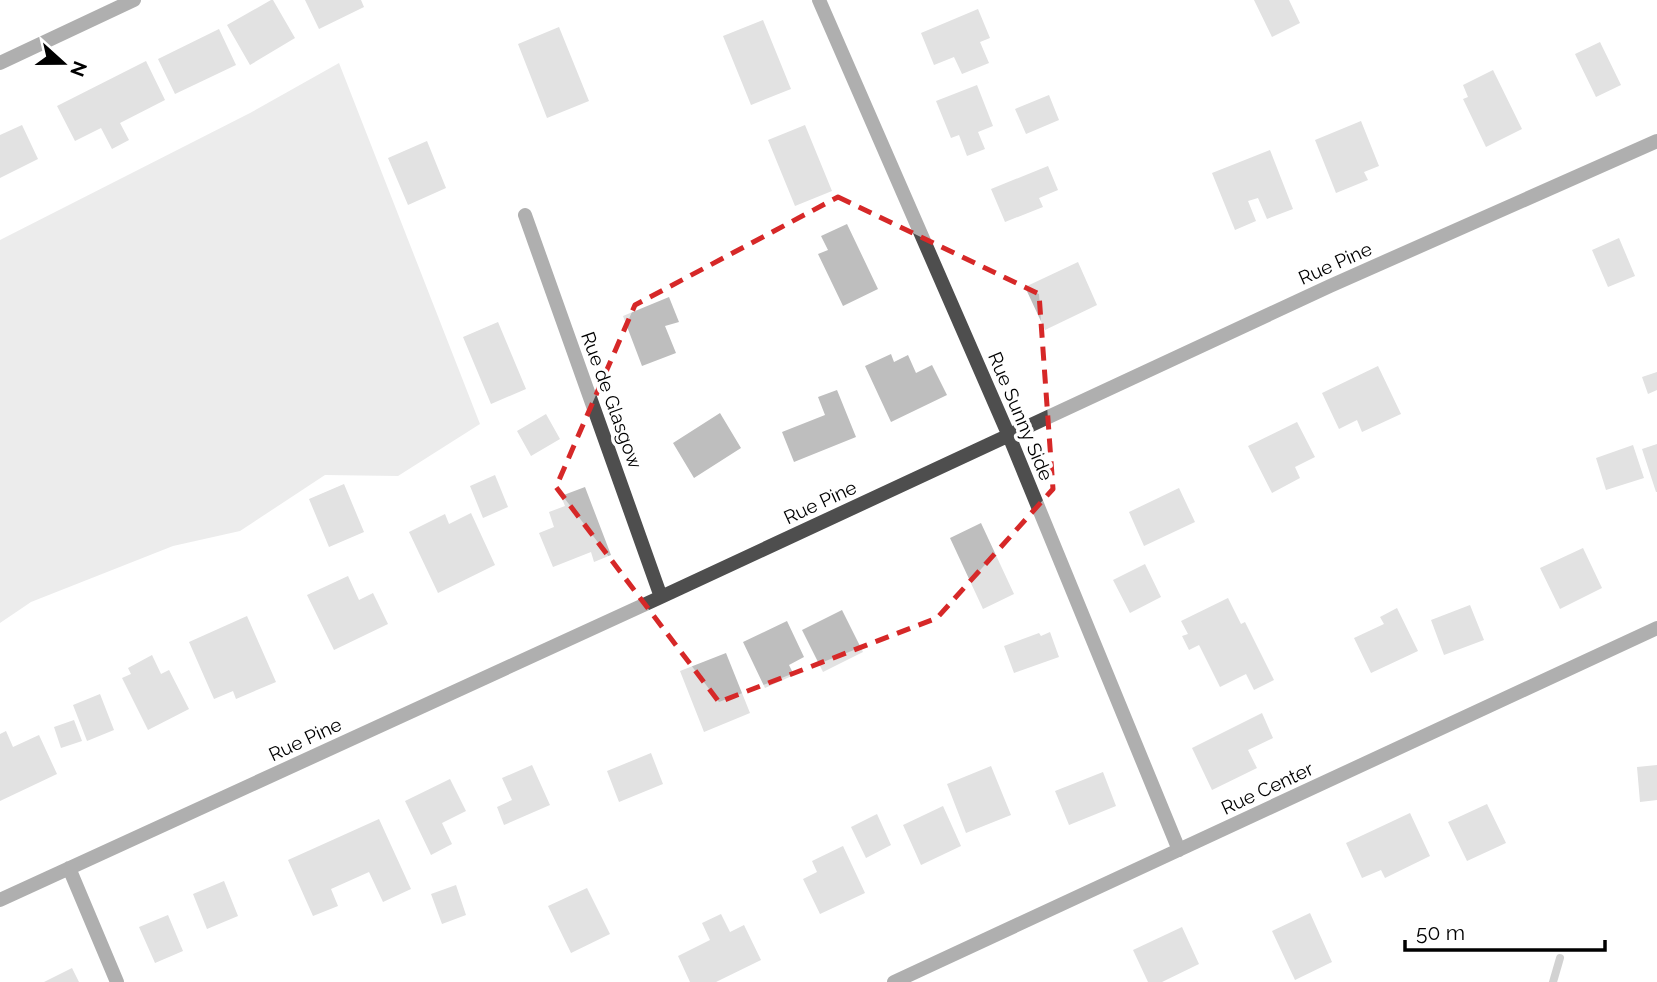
<svg xmlns="http://www.w3.org/2000/svg" width="1657" height="982" viewBox="0 0 1657 982" font-family="Raleway,sans-serif">
	<style>
		.green { fill: #d5d5d5 }
		.lines { fill: none; stroke-linecap: round; stroke-linejoin: round }
		.stream { stroke: #9c9c9c; stroke-width: 8 }
		.building { fill: #bebebe }
		.street { stroke: #4e4e4e; stroke-width: 14 }
		.marked { fill: none; stroke: #d62828; stroke-width: 5; stroke-dasharray: 14 9; stroke-linejoin: round }
		.labels { text-anchor: middle; dominant-baseline: central; stroke-width: 7; stroke-linejoin: round; paint-order: stroke }
		.street-label { font-size: 19px; fill: #000; stroke: #fff }
	</style>
	<rect width="100%" height="100%" fill="#fff"/>
	<path class="green" d="M339 63 480 424 398 476 325 475 240 531 173 546 31 602 0 623V240L250 113Z"/>
	<g class="lines">
		<path class="stream" d="M1553 982 1560 958"/>
	</g>
	<path class="building" d="M271 0H273L295 38 250 65 227 25Z
		M305 0H361L364 7 319 29Z
		M1254 0H1289L1300 23 1272 37Z
		M978 9 990 38 980 42 989 63 962 74 954 57 934 65 921 33Z
		M763 20 791 89 751 105 723 36Z
		M559 27 589 101 547 118 518 44Z
		M219 29 236 65 175 94 158 59Z
		M1600 42 1621 85 1596 97 1575 54Z
		M146 61 165 100 120 123 129 140 112 149 101 128 75 141 57 106Z
		M1493 70 1522 129 1486 147 1463 99 1468 97 1463 85Z
		M977 85 993 126 978 132 985 149 967 156 959 135 951 138 936 101Z
		M1049 95 1059 120 1026 134 1015 109Z
		M1361 121 1379 166 1364 172 1368 180 1336 193 1315 140Z
		M22 125 38 159 0 178V135Z
		M805 125 832 191 795 206 768 140Z
		M427 141 446 188 408 205 388 158Z
		M1270 150 1293 209 1267 219 1258 198 1248 201 1256 221 1235 230 1212 173Z
		M1048 166 1058 190 1039 198 1043 207 1005 222 991 189Z
		M847 224 878 289 843 306 818 254 828 250 821 236Z
		M1619 238 1635 276 1608 287 1592 250Z
		M1078 262 1097 305 1045 330 1025 287Z
		M669 297 679 322 665 326 676 353 642 366 623 316Z
		M498 322 526 389 491 404 463 337Z
		M891 354 894 362 908 355 916 373 932 365 947 395 891 422 865 366Z
		M1378 366 1401 414 1362 432 1357 420 1339 429 1322 393Z
		M1657 372V390L1648 394 1642 377Z
		M837 390 856 437 794 462 782 432 825 415 818 397Z
		M720 413 741 448 694 478 673 443Z
		M546 414 560 439 531 456 517 431Z
		M1297 422 1315 457 1295 467 1300 478 1272 493 1248 446Z
		M1657 444V492H1656L1642 449Z
		M1633 445 1644 478 1606 490 1596 458Z
		M495 475 508 507 483 518 470 486Z
		M344 484 364 532 329 547 309 499Z
		M585 487 611 555 594 562 591 552 553 567 539 533 554 527 549 512 565 506 561 496Z
		M1179 488 1195 522 1144 546 1129 512Z
		M471 513 495 565 438 593 409 532 445 514 449 524Z
		M981 523 1014 594 983 609 950 538Z
		M1583 548 1602 588 1560 609 1540 568Z
		M1145 564 1161 597 1130 613 1113 580Z
		M348 576 359 600 373 593 388 624 334 650 307 595Z
		M1228 598 1241 624 1245 622 1274 680 1254 690 1246 674 1220 687 1199 645 1189 650 1182 636 1188 634 1181 621Z
		M1470 605 1484 640 1444 655 1431 620Z
		M1397 608 1418 651 1371 673 1354 638 1384 624 1380 617Z
		M842 610 863 652 823 672 802 630Z
		M247 616 276 682 236 699 233 691 214 699 189 642Z
		M787 621 804 657 789 665 794 675 765 688 743 642Z
		M1050 632 1059 657 1014 673 1004 646 1039 633 1041 636Z
		M726 653 750 713 704 732 680 671Z
		M152 655 161 674 169 670 189 709 148 730 122 678 131 674 128 668Z
		M100 694 114 730 87 741 73 705Z
		M1262 713 1273 738 1248 750 1257 768 1212 790 1192 748Z
		M74 720 82 741 61 748 54 727Z
		M6 731 13 747 39 735 57 774 0 801V734Z
		M651 753 663 784 619 802 607 771Z
		M532 765 550 805 504 825 497 807 512 800 502 778Z
		M1657 765V800L1640 802 1637 767Z
		M991 766 1011 815 966 833 947 784Z
		M1103 772 1116 806 1069 825 1055 791Z
		M450 779 466 811 442 823 452 844 431 855 405 801Z
		M1487 804 1506 843 1467 861 1448 822Z
		M943 806 961 846 921 865 903 825Z
		M1410 813 1430 856 1385 878 1381 870 1362 878 1346 843Z
		M877 814 891 845 866 858 851 827Z
		M379 819 411 889 383 902 369 872 331 889 338 906 313 916 288 860Z
		M843 846 865 893 820 914 803 879 817 872 812 861Z
		M224 881 238 916 207 929 193 894Z
		M456 885 466 915 442 924 431 894Z
		M587 888 610 934 571 953 548 906Z
		M1310 913 1332 962 1295 980 1272 931Z
		M721 914 730 932 744 925 761 960 716 982H690L678 956 710 940 702 923Z
		M168 915 183 951 155 963 139 927Z
		M1182 927 1199 964 1162 982H1148L1133 950Z
		M72 968 79 982H44Z"/>
	<g class="lines">
		<path class="street" d="M819 0 1009 436 1179 850
			M0 63 134 0
			M525 215 661 597
			M69 868 117 982
			M0 900 661 597 1330 286 1657 141
			M894 982 1657 628"/>
	</g>
	<path d="M0 0H1657V982H0ZM838 197 1039 294 1053 489 937 618 719 702 556 487 635 305Z" fill="#fff" fill-opacity=".55" fill-rule="evenodd"/>
	<path class="marked" d="M838 197 1039 294 1053 489 937 618 719 702 556 487 635 305Z"/>
	<g class="labels">
		<g class="street-label">
			<text transform="translate(1335 263) rotate(-24)">Rue Pine</text>
			<text transform="translate(612 400) rotate(70)">Rue de Glasgow</text>
			<text transform="translate(1021 416) rotate(67)">Rue Sunny Side</text>
			<text transform="translate(820 502) rotate(-25)">Rue Pine</text>
			<text transform="translate(305 739) rotate(-25)">Rue Pine</text>
			<text transform="translate(1267 788) rotate(-25)">Rue Center</text>
		</g>
	</g>
	<g transform="translate(63 63) rotate(111)" stroke="#ffffff" stroke-width="5" paint-order="stroke">
	<path d="M0-5L12 26L0 18L-12 26Z" fill="#000000"/>
	<text y="-10" font-size="19" font-weight="bold" text-anchor="middle" fill="#000000">N</text>
	</g>
	<path d="M1405 940v10h200v-10" fill="none" stroke="#000000" stroke-width="3.5"/>
	<text x="1416" y="940" font-size="21" fill="#000000" stroke="#ffffff" stroke-width="5" paint-order="stroke">50 m</text>
</svg>
